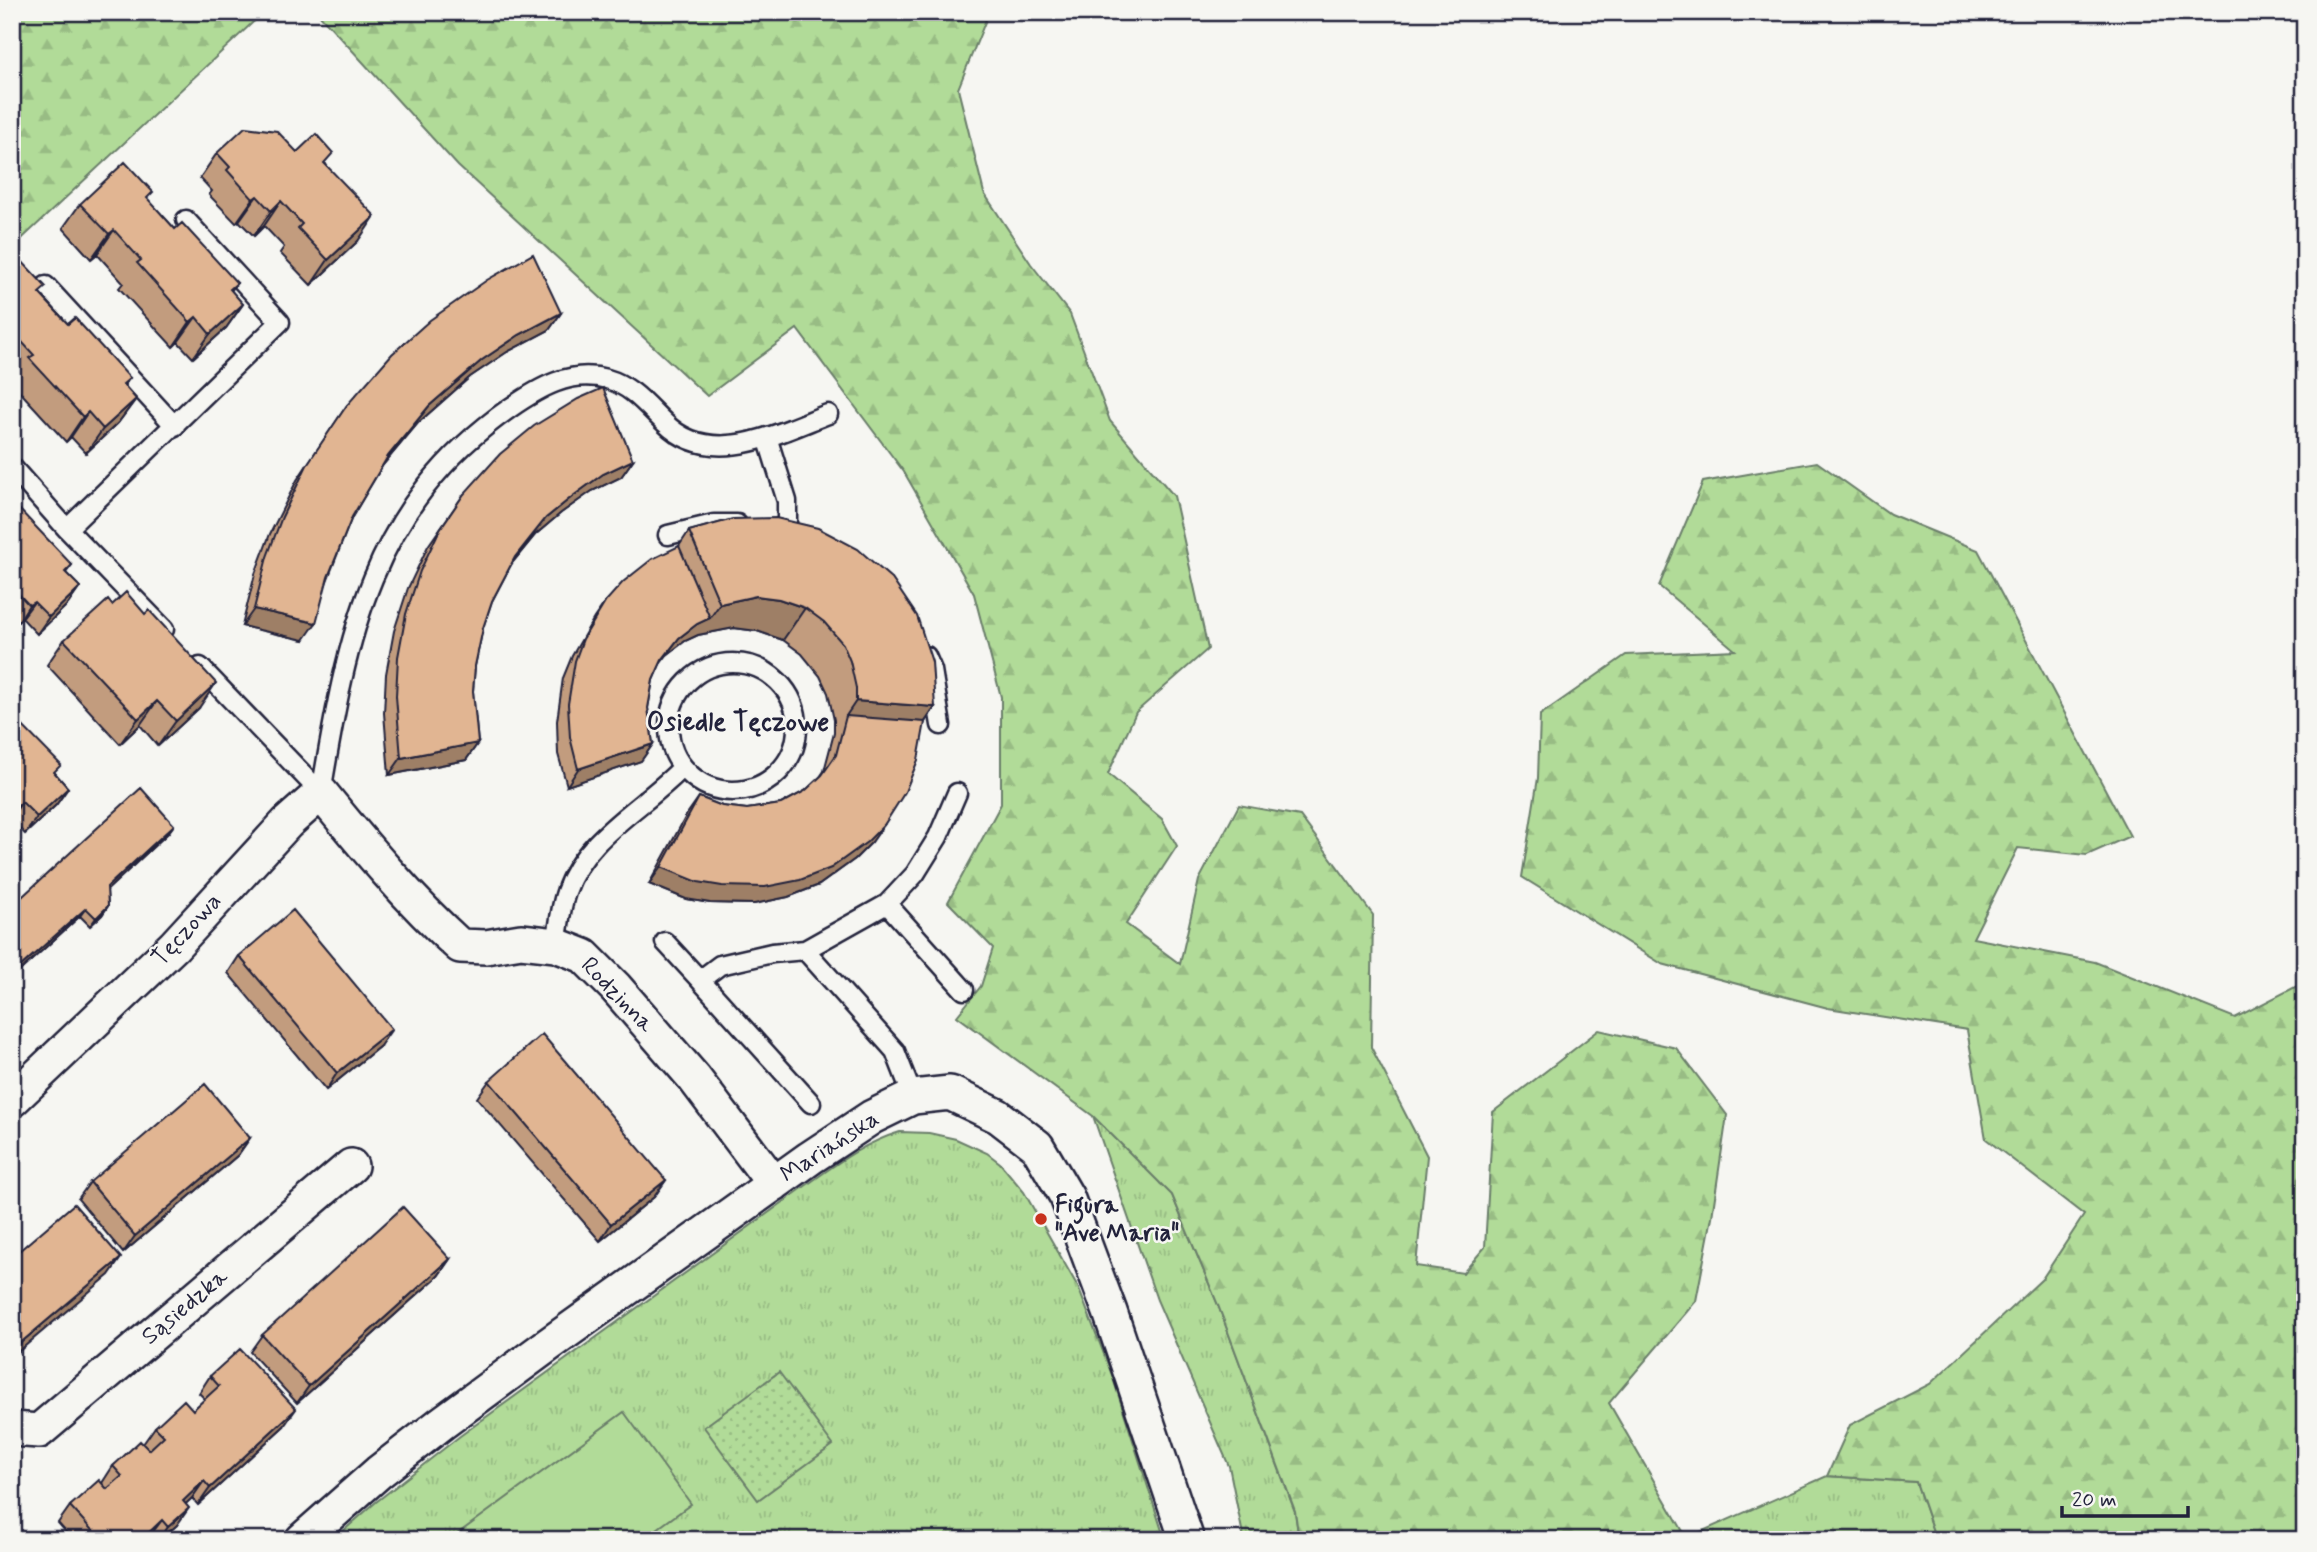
<svg xmlns="http://www.w3.org/2000/svg" width="2317" height="1552" viewBox="0 0 2317 1552" font-family="Mynerve,sans-serif">
	<style>
		.grass { fill: url(#grass-tufts); stroke: #6a7e6a; stroke-width: 2 }
		.forest { fill: url(#forest-firs); stroke: #6a7e6a; stroke-width: 2 }
		.park { fill: url(#park-dots); stroke: #6a7e6a; stroke-width: 2 }
		.garden { fill: #b1db98; stroke: #6a7e6a; stroke-width: 2 }
		.lines { fill: none; stroke-linecap: round; stroke-linejoin: round }
		.service-casing { stroke: #22223b; stroke-width: 23 }
		.minor-casing { stroke: #22223b; stroke-width: 38 }
		.service { stroke: #f6f6f2; stroke-width: 18 }
		.minor { stroke: #f6f6f2; stroke-width: 33 }
		.wall { fill: #c29c7e; stroke: #22223b; stroke-width: 2 }
		.shaded-wall { fill: #9e7f66; stroke: #22223b; stroke-width: 2 }
		.building { fill: #e1b592; stroke: #22223b; stroke-width: 2 }
		.poi-dot { fill: #c8321e; stroke: #f6f6f2; stroke-width: 2.5 }
		.labels { text-anchor: middle; dominant-baseline: central; stroke-width: 5; stroke-linejoin: round; paint-order: stroke }
		.street-label { font-size: 24px; fill: #22223b; stroke: #f6f6f2 }
		.poi-label { font-size: 24px; font-weight: bold; fill: #22223b; stroke: #f6f6f2; text-anchor: start }
		.neighbourhood-label { font-size: 26px; font-weight: bold; fill: #22223b; stroke: #f6f6f2 }
	</style>
	<defs>
		<pattern id="grass-tufts" width="24" height="20" patternUnits="userSpaceOnUse" patternTransform="scale(1.75)"><rect width="24" height="20" fill="#b1db98"/><path d="M3 7l-1-3M5 7V3M7 7l1-3M15 17l-1-3M17 17v-4M19 17l1-3" fill="none" stroke="#98bc84"/></pattern>
		<pattern id="forest-firs" width="22" height="20" patternUnits="userSpaceOnUse" patternTransform="scale(1.75)"><rect width="22" height="20" fill="#b1db98"/><path d="M5 1l3.5 6h-7zM16 11l3.5 6h-7z" fill="#98bc84"/></pattern>
		<pattern id="park-dots" width="8" height="8" patternUnits="userSpaceOnUse" patternTransform="scale(1.75)"><rect width="8" height="8" fill="#b1db98"/><path d="M2 2h.1M6 6h.1" fill="none" stroke="#98bc84" stroke-width="1.8" stroke-linecap="round"/></pattern>
	</defs>
	<rect width="100%" height="100%" fill="#f6f6f2"/>
	<filter id="ink" filterUnits="userSpaceOnUse"><feTurbulence type="fractalNoise" baseFrequency=".0143" numOctaves="2"/><feDisplacementMap in="SourceGraphic" scale="14" xChannelSelector="R" yChannelSelector="G"/><feConvolveMatrix kernelMatrix="1 2 1 2 8 2 1 2 1" color-interpolation-filters="sRGB"/></filter>
	<g filter="url(#ink)">
		<path class="grass" d="M1093 1116 1172 1195 1218 1305 1295 1512 1299 1540H1244L1229 1466 1157 1300Z
			M900 1132 929 1133 956 1139 987 1153 1000 1163 1024 1192 1078 1287 1112 1375 1165 1540H333L376 1502 460 1436 804 1187C835 1165 863 1143 900 1132Z
			M1827 1476 1916 1482 1936 1540 1687 1538Z"/>
		<path class="forest" d="M12 12H264L12 248Z
			M317 12H989L958 89 984 193 1031 264 1070 314 1110 421 1174 496 1208 649 1136 712 1108 774 1162 819 1177 846 1126 924 1180 964 1199 880 1239 805 1300 816 1373 915 1371 1047 1427 1156 1416 1266 1463 1273 1485 1247 1493 1112 1599 1030 1676 1048 1727 1115 1712 1217 1696 1301 1609 1403 1688 1540H1299L1295 1511 1218 1305 1172 1195 1093 1116 957 1016 981 986 993 948 948 902 1001 804V697L974 594 904 472 797 329 707 396 458 166Z
			M1817 462 1890 514 1978 550 2130 836 2087 855 2018 848 1973 938 2095 962 2235 1018 2305 982V1540H1936L1916 1482 1827 1476 1850 1425 1930 1384 2042 1279 2084 1215 1986 1139 1967 1030 1828 1008 1662 964 1522 877 1538 778 1540 715 1626 655 1735 650 1659 586 1703 482Z"/>
		<path class="park" d="M779 1372 833 1445 758 1500 704 1427Z"/>
		<path class="garden" d="M624 1412 691 1504 642 1540H449Z"/>
		<g class="lines">
			<g class="service-casing">
				<path id="service" d="M46 286 175 426
					M767 437 787 501V526
					M12 467 67 529 164 629
					M67 529 280 322 186 220
					M668 535 714 524H737
					M926 656 932 670 941 725
					M669 727a64 64 0 1 1 128 0a64 64 0 1 1-128 0Z
					M200 667 321 793
					M321 793C347 637 371 505 510 408 539 388 570 369 607 379 632 386 647 406 665 423 711 469 778 433 828 414
					M887 904 964 990
					M665 942 700 980
					M556 945C559 928 560 909 566 892 584 837 645 807 683 767
					M805 950 895 1051 913 1097
					M811 1103 700 980 720 965 772 953 805 950 887 904 915 874 938 837 957 793"/>
			</g>
			<g class="minor-casing">
				<path id="minor" d="M12 1100 174 946 287 823 321 793C364 846 410 901 460 946L486 947 521 941 556 945 584 956 616 988 694 1078 774 1184
					M12 1429 39 1431 351 1166
					M302 1540 379 1472 442 1423 548 1345 810 1158 872 1117 913 1097 950 1093 998 1116 1037 1146 1067 1197 1110 1312 1187 1540"/>
			</g>
			<use href="#service" class="service"/>
			<use href="#minor" class="minor"/>
		</g>
		<path class="wall" d="M297 152 326 164 358 241 311 285 280 253 284 247 264 226 254 236 239 221 236 223 209 195 212 191 200 178 217 153Z
			M148 200 175 229 237 283 231 291 243 304 226 328 193 358 178 342 173 347 119 288 123 283 97 254 91 259 63 228 80 204Z
			M12 262 68 324 130 378 124 386 136 399 118 423 86 453 71 437 66 442 12 383 15 378 12 375Z
			M561 313 549 330 507 352 470 377 418 423 383 465 352 517 304 640 242 626 255 574 270 534 297 480 347 405Z
			M633 460 621 477 592 491 561 513 535 535 512 563 492 601 483 628 475 666 473 691 478 743 466 760 389 775 384 713 386 674 394 631 408 588 428 546 464 494Z
			M12 514 72 565 66 573 80 587 68 604 37 634 22 618 18 622 12 617Z
			M733 519 935 707 925 722 872 842 855 859 819 885 788 897 754 904 710 903 686 899 649 884 687 814 699 797 722 806 747 809 781 804 805 791 820 777 824 771 834 733V720L828 693 820 676 802 654 783 640 757 631 734 628 698 635 685 641 667 655 660 664 653 680 648 708 653 744 641 761 567 786 558 754 557 721 563 678 572 656 594 618 606 601 679 546 689 531Z
			M64 640 199 708 158 746 140 725 120 744 47 665Z
			M12 715 55 773 68 788 56 805 25 834 12 821Z
			M174 825 168 833 107 890 108 906 102 915 90 926 80 916 12 978Z
			M239 956 380 1046 326 1090 228 973Z
			M489 1081 666 1180 654 1197 600 1241 477 1098Z
			M250 1138 238 1155 123 1253 78 1199 90 1182Z
			M450 1259 438 1276 297 1403 250 1352 262 1335Z
			M210 1376 284 1426 198 1505 192 1498 185 1504 177 1525 160 1540H153L150 1537 147 1540H73L58 1523 70 1506 102 1483 113 1466 143 1444 155 1427 193 1410 205 1399 199 1393Z"/>
		<path class="shaded-wall" d="M257 196 239 221 236 223 253 199Z
			M281 201 264 226 254 236 271 211Z
			M375 216 358 241 311 285 328 260Z
			M114 230 97 254 91 259 109 234Z
			M243 304 226 328 193 358 210 334Z
			M561 313 549 330 507 352 470 377 418 423 376 473 388 456 429 406 482 360 519 335Z
			M196 317 178 342 173 347 190 322Z
			M136 399 118 423 86 453 103 429Z
			M88 412 71 437 66 442 83 417Z
			M633 460 621 477 592 491 561 513 535 535 504 573 515 557 546 518 573 496 603 474Z
			M80 587 68 604 37 634 49 617Z
			M756 596 779 599 805 608 783 640 757 631 734 628 698 635 685 641 667 655 650 677 679 638 697 624 710 618 720 604Z
			M34 602 22 618 18 622 29 605Z
			M254 609 316 623 304 640 242 626Z
			M216 683 199 708 158 746 176 721Z
			M157 701 140 725 120 744 138 719Z
			M856 701 935 707 913 739 846 716Z
			M478 743 466 760 389 775 401 758Z
			M653 744 641 761 567 786 578 769Z
			M68 788 56 805 25 834 37 817Z
			M22 802 12 816V814L18 806Z
			M174 825 168 833 101 896 107 887Z
			M884 825 872 842 855 859 819 885 788 897 754 904 710 903 686 899 649 884 661 867Z
			M108 906 102 915 90 926 96 918Z
			M86 908 80 916 12 978V974Z
			M392 1029 380 1046 326 1090 337 1073Z
			M250 1138 238 1155 123 1253 135 1236Z
			M666 1180 654 1197 600 1241 611 1224Z
			M121 1258 109 1275 12 1357V1350Z
			M450 1259 438 1276 297 1403 309 1386Z
			M296 1409 284 1426 198 1505 210 1488Z
			M204 1481 192 1498 171 1518 183 1501Z
			M189 1508 177 1525 160 1540H159L168 1527Z
			M162 1520 147 1540H141Z"/>
		<path class="building" d="M245 127 277 131 297 152 316 134 333 153 324 163 375 216 328 260 298 228 302 224 281 201 271 211 257 196 253 199 227 170 230 167 217 153Z
			M125 162 153 192 147 198 175 229 182 223 237 283 230 289 243 304 210 334 196 317 190 322 137 263 141 260 114 230 109 234 80 204Z
			M533 254 561 313 519 335 482 360 429 406 388 456 352 517 328 577 316 623 254 609 267 557 282 517 308 463 347 405 392 354 430 320 487 280Z
			M18 257 46 287 39 293 68 324 75 318 130 378 123 384 136 399 103 429 88 412 83 417 29 358 34 355 12 331V262Z
			M603 388 633 460 603 474 573 496 546 518 515 557 492 601 483 628 475 666 473 691 478 743 401 758 396 696 398 657 406 614 420 571 440 529 464 494 500 454 534 426 578 399Z
			M18 508 72 565 65 572 80 587 49 617 34 602 29 605 12 587V514Z
			M776 518 818 528 858 549 892 579 917 616 932 662 935 707 856 701V688L850 661 843 644 824 622 805 608 779 599 756 596 720 604 689 531 733 519Z
			M679 546 710 618 697 624 679 638 662 660 653 680 648 708 653 744 578 769 570 737 568 704 575 661 583 639 606 601 623 582 652 559Z
			M126 592 145 614 149 610 216 683 176 721 157 701 138 719 64 640 108 600 112 605Z
			M12 715 61 765 54 772 68 788 37 817 22 802 18 806 12 800Z
			M846 716 925 722 918 760 905 792 884 825 867 842 831 868 800 880 765 887 722 886 698 882 661 867 699 797 722 806 747 809 781 804 805 791 822 775 836 755Z
			M141 788 174 825 107 887 108 906 96 918 86 908 12 974V906Z
			M293 910 392 1029 337 1073 239 956Z
			M542 1034 666 1180 611 1224 489 1081Z
			M205 1084 250 1138 135 1236 90 1182Z
			M74 1204 121 1258 12 1350V1257Z
			M403 1207 450 1259 309 1386 262 1335Z
			M240 1349 296 1409 210 1488 204 1481 183 1501 189 1508 168 1527 162 1520 141 1540H101L70 1506 99 1480 107 1489 122 1476 113 1466 140 1441 149 1450 164 1436 155 1427 184 1400 193 1410 208 1396 219 1386 210 1376Z"/>
	</g>
	<circle class="poi-dot" cx="1041" cy="1219" r="7"/>
	<g class="labels">
		<g class="street-label">
			<text transform="translate(187 930) rotate(-47)">Tęczowa</text>
			<text transform="translate(617 995) rotate(46)">Rodzinna</text>
			<text transform="translate(830 1147) rotate(-33)">Mariańska</text>
			<text transform="translate(185 1307) rotate(-40)">Sąsiedzka</text>
		</g>
		<g class="poi-label">
			<text x="1055" y="1205">Figura<tspan x="1055" dy="28">"Ave Maria"</tspan></text>
		</g>
		<g class="neighbourhood-label">
			<text x="738" y="723">Osiedle Tęczowe</text>
		</g>
	</g>
	<rect width="2317" height="1552" fill="none" stroke="#f6f6f2" stroke-width="42"/>
	<rect x="21" y="21" width="2275" height="1510" fill="none" stroke="#22223b" stroke-width="2.5" filter="url(#ink)"/>
	<path d="M2062 1506v10h126v-10" fill="none" stroke="#22223b" stroke-width="3.5"/>
	<text x="2072" y="1506" font-size="21" fill="#22223b" stroke="#f6f6f2" stroke-width="5" paint-order="stroke">20 m</text>
</svg>
